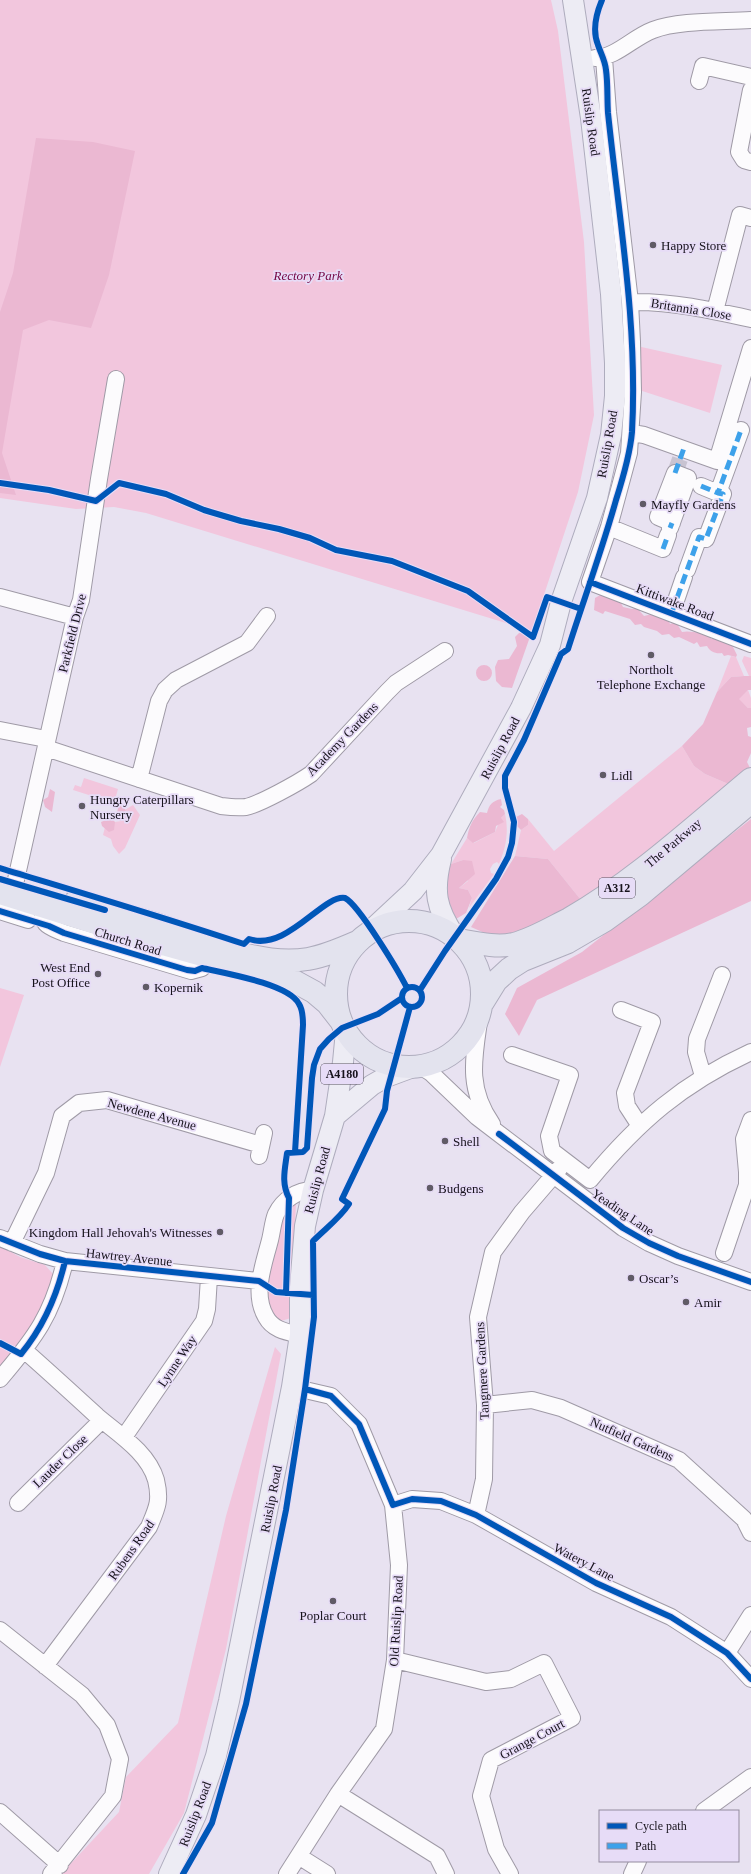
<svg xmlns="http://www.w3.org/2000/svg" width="751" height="1874" viewBox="0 0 751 1874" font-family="'Times New Roman',serif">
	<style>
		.green { fill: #f2c6dd }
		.forest { fill: #ebb8d2 }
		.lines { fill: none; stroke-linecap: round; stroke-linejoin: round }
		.minor-tunnel { stroke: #c8c3d1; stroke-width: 16; stroke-dasharray: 16 8; stroke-linecap: butt }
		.minor-casing { stroke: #9f9aa6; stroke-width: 18 }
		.major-casing { stroke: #aeacbd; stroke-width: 22 }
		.highway-casing { stroke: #aeacbd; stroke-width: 24 }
		.minor { stroke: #fcfbfd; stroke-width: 16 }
		.major { stroke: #edecf4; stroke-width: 20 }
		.highway { stroke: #e3e3ee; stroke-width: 22 }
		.quiet { stroke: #3da1ea; stroke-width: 5; stroke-dasharray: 10 5; stroke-linecap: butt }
		.cycleway-casing { stroke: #e7dcf7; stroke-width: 8 }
		.cycleway { stroke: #0057b8; stroke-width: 6 }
		.poi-dot { fill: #605b66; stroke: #e7dcf7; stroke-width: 1.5 }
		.labels { text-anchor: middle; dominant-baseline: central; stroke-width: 3.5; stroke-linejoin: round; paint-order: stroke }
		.shield { fill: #e7dcf7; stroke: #554f5d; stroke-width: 1 }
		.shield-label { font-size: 12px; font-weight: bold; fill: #16121b }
		.street-label { font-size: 13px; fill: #16121b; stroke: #e7dcf7 }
		.poi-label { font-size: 13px; fill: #16121b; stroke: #e7dcf7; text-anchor: start }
		.park-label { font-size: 13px; font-style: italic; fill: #740745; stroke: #e7dcf7 }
	</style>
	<rect width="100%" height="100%" fill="#e8e2f1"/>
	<path class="green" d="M0 0H551L558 31 584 242 594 415 578 492 532 631 146 513 114 507 76 509 0 498Z
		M637 346 722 365 710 413 636 389Z
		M731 656 736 657 744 676 731 677 717 692Z
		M744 656 751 658V676H749L742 661Z
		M748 690 751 698V708H748L738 699Z
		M682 746 694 766 705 774 733 786 585 905 548 859 515 856 521 830 528 825V819L554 851Z
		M84 778 118 789 114 803 73 790 75 785 81 787Z
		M133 805 140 815 125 848 119 854 113 846 111 839 103 835 106 823 122 821 123 811Z
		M505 814C509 831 506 848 499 864L497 862 493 864 490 869 491 873 494 874 469 908 472 898 468 890 459 888 468 881 463 860 451 864 467 838 474 843 495 832 501 818Z
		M0 988 24 995 0 1067Z
		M296 1202 291 1318 281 1321 275 1318 269 1306 266 1277 281 1214Z
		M0 1246 20 1257 45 1265 53 1274 54 1287 20 1346 0 1369Z
		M275 1347 281 1354 226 1649 184 1813 149 1874H61L119 1812 126 1777 178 1723 226 1516Z"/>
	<path class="forest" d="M36 138 93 142 135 151 109 275 91 328 49 320 23 330 2 453 16 495 0 493V312L13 273Z
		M602 594 621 603 623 607 632 609 637 608 644 616 656 613 659 617H667L670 624 676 622 682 632C690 630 697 634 706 632L711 636V639L717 637 726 644 732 645 737 655 736 657 728 655 724 656 722 653C716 654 710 652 707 646L700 647 697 642 694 644 679 637 674 638 669 634 662 635 657 631 644 627 641 624 635 625 630 619 605 611 603 614 594 610 595 598Z
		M532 631 512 688 502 687 496 681 495 667 498 660 509 659 517 646 515 637 519 633Z
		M476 673a8 8 0 1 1 16 0a8 8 0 1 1-16 0Z
		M744 676H751V690H748L739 699 748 708H751V727L747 728 748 736 751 737V753L747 762 751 770 733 786 705 774 694 766 682 746 703 724 717 692 731 677Z
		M50 789 55 792 52 812 45 807 43 800 48 797Z
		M501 799 502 805 500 807 504 810 505 814 501 818 504 822 496 826 495 832 473 843 467 838C469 827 472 820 480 812L487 813C489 805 492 801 501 799Z
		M119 805 125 809 127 816 125 820 120 821 116 816Z
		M522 814 528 819V825L521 830 517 826 516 817Z
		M111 818 115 822 114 830 109 832 102 826 101 822Z
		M751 819V901L537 1000 519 1036 505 1014 517 988 582 952Z
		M515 856 548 859 585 905 537 930 496 938 471 927Z
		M463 860 472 861 475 874 459 888 468 890 472 898 466 913 456 919 448 902 447 874 451 864Z"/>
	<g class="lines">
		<path class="minor-tunnel" d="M676 470 680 459"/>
		<g class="minor-casing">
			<path id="minor" d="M595 58C617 57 632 38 653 30 679 20 722 22 751 20
				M604 58 608 112 630 302 632 342 633 392 629 453 609 527 590 582 751 644
				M699 81 703 66 751 77
				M751 90 739 152 744 160 751 162
				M630 302C671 301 711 310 751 319
				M715 311 740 215 751 218
				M632 433 644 435 717 461 751 348
				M701 486 718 493
				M609 527 663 549 668 535
				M670 528 688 478 675 473 658 517 672 523
				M687 570 699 537 706 539 723 494 718 493 741 430
				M0 597 75 617
				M672 612 684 577
				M0 730 46 739
				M46 748 221 806C229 807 237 808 246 807 260 804 298 783 311 774L387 692 396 683 445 651
				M139 779 159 701 165 690 176 680 247 643 267 616
				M15 884 75 617 81 600 99 479 116 379
				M44 907C39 925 50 927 64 933L191 971 202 968 205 957
				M0 911 28 920
				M621 1010 652 1022 625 1093 627 1106 640 1126
				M480 1015C474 1057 466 1087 492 1124
				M512 1055 570 1075 549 1136 552 1151 590 1180C638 1122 683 1083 751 1052
				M420 1066 431 1073 477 1117 623 1228 649 1243 678 1256 751 1282
				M703 1076 696 1052 697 1039 722 975
				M259 1156 264 1133
				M0 1238 40 1254 65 1261 259 1281
				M12 1243 46 1173 62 1116 79 1103 107 1100 261 1145
				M724 1253 747 1185V1172L744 1139 751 1120
				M300 1335C287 1332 273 1330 266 1317 252 1293 264 1264 270 1240 272 1232 273 1221 276 1214 283 1200 297 1190 313 1190
				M24 1350C49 1372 73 1394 97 1416 118 1434 148 1452 156 1480 161 1501 157 1508 149 1527L45 1666
				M0 1379C35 1338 53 1314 65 1261
				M485 1405 532 1400 561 1408 679 1460 744 1519 751 1533
				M124 1437 204 1321 207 1309 209 1277
				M18 1503 102 1420
				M393 1505 412 1499 441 1501 476 1515 596 1583 671 1617 727 1653 751 1679
				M476 1515 484 1479 485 1405 478 1317 493 1252 522 1212 559 1169
				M0 1630 82 1695 107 1725 120 1759 113 1796 51 1874
				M727 1653 751 1615
				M395 1660 486 1682 511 1679 544 1663 572 1718 491 1760 481 1796 496 1849 510 1874
				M338 1794 437 1856 446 1874
				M704 1811 751 1777
				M0 1812 60 1865
				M300 1857 327 1874
				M287 1874 338 1794 384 1729 395 1660 399 1565 393 1505 359 1424 331 1396 292 1387
				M632 1874 638 1861"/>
		</g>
		<g class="major-casing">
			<path id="major" d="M441 859C433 891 436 908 454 935
				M370 931 413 891 441 855 521 708 550 645 561 602 597 498 611 435 615 396V363L611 294 591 118 573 0
				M335 1116 372 1085 386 1077 413 1067
				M169 1874 196 1815 216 1756 229 1701 292 1387 300 1335V1287L305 1226 313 1190 335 1116 343 1062 346 1031"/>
		</g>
		<g class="highway-casing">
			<path id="highway" d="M0 893 166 945 292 980 314 992 327 1003 341 1021
				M75 902C104 910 133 917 161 926 207 941 258 967 308 959 325 956 341 949 357 942
				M336 994a73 73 0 1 1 146 0a73 73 0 1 1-146 0Z
				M459 940C476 943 497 948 514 944 533 939 551 928 569 919 635 881 692 828 751 779
				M483 1002 496 981 509 969 523 960 568 942 604 921 640 895 751 802"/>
		</g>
		<use href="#minor" class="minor"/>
		<use href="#major" class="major"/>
		<use href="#highway" class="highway"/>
		<path class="quiet" d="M675 473 684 448
			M701 486 718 493
			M670 528 672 523
			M663 549 668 535
			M672 612 699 537 706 539 723 494 718 493 741 430"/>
		<g class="cycleway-casing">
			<path id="cycleway" d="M0 483 49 490 96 501 119 483 166 494 204 510 241 521 279 529 310 538 336 550 392 561 468 591 533 637 547 597 581 609
				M590 582 751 644
				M0 868C82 893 163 917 244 944L249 939C287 952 323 894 345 898 359 905 399 972 407 988
				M0 879 105 910
				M0 911 49 926 64 933 187 970 195 971 202 968C224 973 289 984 299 1004 303 1010 303 1018 303 1025L295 1152
				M402 997a10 10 0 1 1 20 0a10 10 0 1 1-20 0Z
				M420 990 445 951 496 879 508 857 512 843 514 822 505 788V776L524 740 561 654 568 649C584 599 602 550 616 500 623 478 630 455 632 432 638 325 619 219 608 113 607 99 608 84 606 70 605 60 601 54 598 45 592 30 596 14 602 0
				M499 1134 623 1228 649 1243 678 1256 751 1282
				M0 1238 40 1254 65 1261 259 1281 276 1292 313 1295
				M286 1293 289 1198C281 1183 285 1169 287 1153L303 1152 307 1148 312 1078 314 1065 320 1049 329 1039 342 1028 378 1014 402 998
				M0 1343 21 1354C44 1326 57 1296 65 1261
				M305 1389 331 1396 359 1424 393 1505 412 1499 441 1501 476 1515 596 1583 671 1617 727 1653 751 1679
				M183 1874 212 1823 246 1704 286 1510 305 1389 314 1317 313 1241C326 1228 340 1218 349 1204L342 1199 385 1109 387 1091 410 1007"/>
		</g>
		<use href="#cycleway" class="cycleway"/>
	</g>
	<g class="poi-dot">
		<circle cx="653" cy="245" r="4"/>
		<circle cx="643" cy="504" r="4"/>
		<circle cx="651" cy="655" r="4"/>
		<circle cx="603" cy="775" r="4"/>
		<circle cx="82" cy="806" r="4"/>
		<circle cx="98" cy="974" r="4"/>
		<circle cx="146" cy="987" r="4"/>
		<circle cx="445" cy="1141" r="4"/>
		<circle cx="430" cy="1188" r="4"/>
		<circle cx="220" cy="1232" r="4"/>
		<circle cx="631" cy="1278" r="4"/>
		<circle cx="686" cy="1302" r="4"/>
		<circle cx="333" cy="1601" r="4"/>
	</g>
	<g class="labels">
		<g class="shield">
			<rect x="599" y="878" width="36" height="20" rx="3"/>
			<rect x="321" y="1064" width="42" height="20" rx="3"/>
		</g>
		<g class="shield-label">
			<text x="617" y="888">A312</text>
			<text x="342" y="1074">A4180</text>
		</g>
		<g class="street-label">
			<text transform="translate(591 122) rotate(82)">Ruislip Road</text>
			<text transform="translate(691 309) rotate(9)">Britannia Close</text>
			<text transform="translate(607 444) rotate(-80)">Ruislip Road</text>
			<text transform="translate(675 602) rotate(21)">Kittiwake Road</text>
			<text transform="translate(72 633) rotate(-76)">Parkfield Drive</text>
			<text transform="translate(342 739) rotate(-46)">Academy Gardens</text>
			<text transform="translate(500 748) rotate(-62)">Ruislip Road</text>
			<text transform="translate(673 843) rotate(-40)">The Parkway</text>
			<text transform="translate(128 941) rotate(17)">Church Road</text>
			<text transform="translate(152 1114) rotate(15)">Newdene Avenue</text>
			<text transform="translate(317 1180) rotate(-75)">Ruislip Road</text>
			<text transform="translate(623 1212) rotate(34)">Yeading Lane</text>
			<text transform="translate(129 1257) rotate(6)">Hawtrey Avenue</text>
			<text transform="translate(177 1361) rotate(-56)">Lynne Way</text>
			<text transform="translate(482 1371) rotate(-93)">Tangmere Gardens</text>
			<text transform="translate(632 1439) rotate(24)">Nutfield Gardens</text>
			<text transform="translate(60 1461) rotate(-44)">Lauder Close</text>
			<text transform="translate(271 1499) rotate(-79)">Ruislip Road</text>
			<text transform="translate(131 1550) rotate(-55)">Rubens Road</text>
			<text transform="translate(584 1562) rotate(28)">Watery Lane</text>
			<text transform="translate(396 1621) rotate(-87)">Old Ruislip Road</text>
			<text transform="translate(532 1739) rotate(-28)">Grange Court</text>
			<text transform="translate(195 1814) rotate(-69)">Ruislip Road</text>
		</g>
		<g class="poi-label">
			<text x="661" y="245">Happy Store</text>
			<text x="651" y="504">Mayfly Gardens</text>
			<text x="651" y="669" text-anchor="middle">Northolt<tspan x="651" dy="15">Telephone Exchange</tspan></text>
			<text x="611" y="775">Lidl</text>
			<text x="90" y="799">Hungry Caterpillars<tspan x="90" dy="15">Nursery</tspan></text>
			<text x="90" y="967" text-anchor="end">West End<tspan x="90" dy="15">Post Office</tspan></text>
			<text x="154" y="987">Kopernik</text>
			<text x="453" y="1141">Shell</text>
			<text x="438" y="1188">Budgens</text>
			<text x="212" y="1232" text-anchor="end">Kingdom Hall Jehovah's Witnesses</text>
			<text x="639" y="1278">Oscar’s</text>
			<text x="694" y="1302">Amir</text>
			<text x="333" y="1615" text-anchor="middle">Poplar Court</text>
		</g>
		<g class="park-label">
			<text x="308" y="275">Rectory Park</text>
		</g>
	</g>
	<rect x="599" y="1810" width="140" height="52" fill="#e7dcf7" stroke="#938b9f"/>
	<rect x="607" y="1823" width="20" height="6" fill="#0057b8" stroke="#938b9f"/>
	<text x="635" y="1830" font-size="12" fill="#16121b">Cycle path</text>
	<rect x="607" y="1843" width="20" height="6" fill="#3da1ea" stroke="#938b9f"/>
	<text x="635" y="1850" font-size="12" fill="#16121b">Path</text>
</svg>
